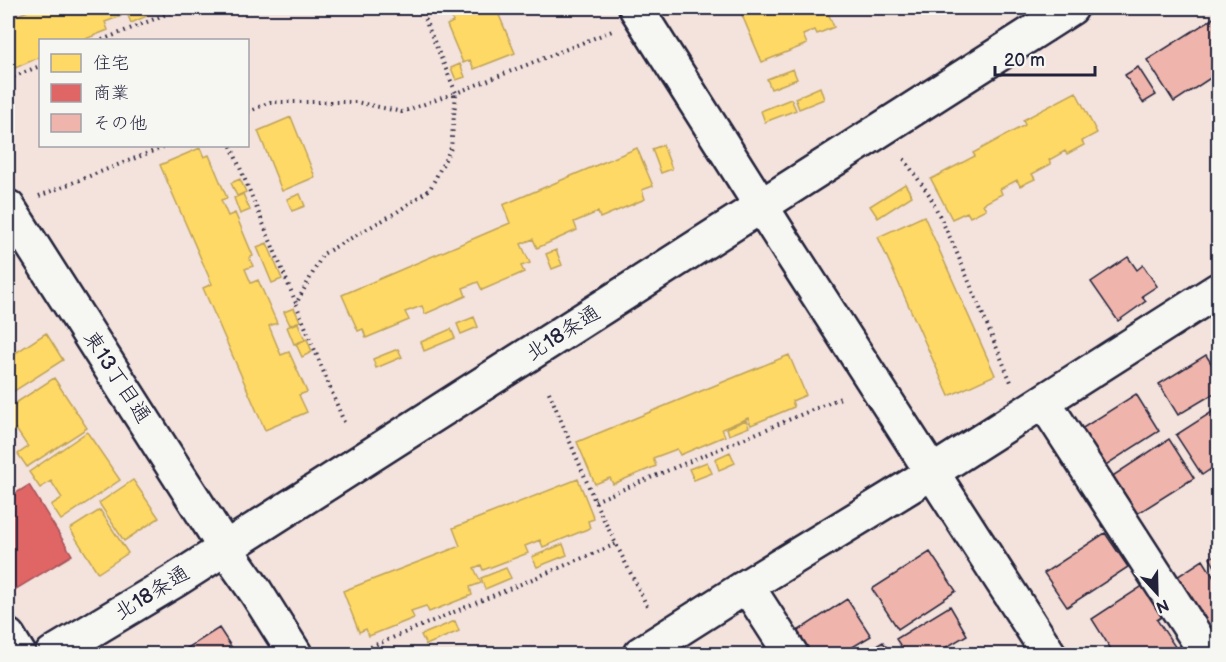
<svg xmlns="http://www.w3.org/2000/svg" width="1226" height="662" viewBox="0 0 1226 662" font-family="'Balsamiq Sans','Klee One',sans-serif">
	<style>
		.homes { fill: #ffd966; stroke: #bda259; stroke-width: 1.5 }
		.shops { fill: #e06666; stroke: #a75259; stroke-width: 1.5 }
		.building { fill: #efb5ac; stroke: #22223b; stroke-width: 1.5 }
		.lines { fill: none; stroke-linecap: round; stroke-linejoin: round }
		.street-casing { stroke: #22223b; stroke-width: 38 }
		.secondary-casing { stroke: #22223b; stroke-width: 38 }
		.path { stroke: #22223b; stroke-width: 4; stroke-dasharray: 1.5 4.5; stroke-linecap: butt }
		.street { stroke: #f6f6f2; stroke-width: 33 }
		.secondary { stroke: #f6f6f2; stroke-width: 33 }
		.labels { text-anchor: middle; dominant-baseline: central; stroke-width: 6; stroke-linejoin: round; paint-order: stroke }
		.street-label { font-size: 21px; fill: #22223b; stroke: #f6f6f2 }
	</style>
	<rect width="100%" height="100%" fill="#f4e2dd"/>
	<filter id="ink" filterUnits="userSpaceOnUse"><feTurbulence type="fractalNoise" baseFrequency=".0167" numOctaves="2"/><feDisplacementMap in="SourceGraphic" scale="12" xChannelSelector="R" yChannelSelector="G"/><feConvolveMatrix kernelMatrix="1 2 1 2 8 2 1 2 1" color-interpolation-filters="sRGB"/></filter>
	<g filter="url(#ink)">
		<path class="homes" d="M35 8H117L121 16 105 22 108 30 83 40H40V57L8 71V19Z
			M139 8H143L147 16 131 23 127 13Z
			M448 8H496L515 53 474 69 470 60 463 63 447 25 453 22Z
			M739 8H826L834 27 817 34 815 30 803 35 807 44 762 62Z
			M460 64 465 77 456 80 451 68Z
			M793 69 797 79 771 89 767 79Z
			M820 87 824 99 799 109 795 98Z
			M1076 92 1097 133 1082 141 1084 145 1067 154 1065 151 1049 160 1051 164 1032 174 1035 179 1020 186 1017 180 1000 189 1002 194 983 204 986 209 970 217 967 212 952 219 931 179 975 156 973 153 1025 125 1023 120Z
			M791 99 796 110 765 122 761 111Z
			M291 117 315 177 282 191 258 131Z
			M663 145 672 169 661 173 652 149Z
			M200 148 204 157 209 155 227 198 221 200 228 216 235 213 253 256 249 258 253 266 245 269 251 283 258 280 277 323 269 326 281 355 289 352 307 392 299 395 307 412 265 430 203 288 212 284 160 165Z
			M637 148 653 186 642 190 645 199 600 218 598 212 574 222 577 230 537 248 533 239 521 244 530 263 521 266 524 272 482 290 478 282 463 288 466 296 425 314 422 306 405 312 409 320 366 338 363 329 358 331 342 295 510 223 503 205Z
			M240 179 246 192 237 196 231 183Z
			M905 184 912 196 878 218 870 206Z
			M243 194 250 210 240 214 234 198Z
			M300 194 305 206 292 211 287 199Z
			M924 216 995 375 949 396 878 237Z
			M267 243 282 279 272 283 257 247Z
			M556 250 562 265 552 269 546 254Z
			M294 308 300 321 290 325 284 312Z
			M474 317 478 327 461 334 457 324Z
			M298 323 305 340 294 344 287 327Z
			M451 329 455 338 424 351 421 342Z
			M46 333 63 360 8 395V350L11 356Z
			M307 339 312 352 302 357 296 344Z
			M398 349 402 357 376 368 373 359Z
			M789 355 806 395 792 401 794 407 751 425 748 418 722 429 725 436 680 455 677 449 653 458 656 466 613 484 610 478 595 484 577 442Z
			M54 378 87 428 27 467 18 454 28 447 16 429 8 434V408Z
			M746 420 749 427 729 435 727 428Z
			M87 432 120 480 61 520 51 505 62 498 51 481 40 488 29 472Z
			M730 452 735 463 719 470 715 459Z
			M707 462 712 473 694 480 689 469Z
			M578 479 594 519 588 521 590 528 543 547 540 540 525 546 528 553 483 570 481 565 474 568 481 583 470 587 472 595 429 612 426 606 411 611 414 618 369 636 366 629 359 632 343 591 460 546 453 528Z
			M133 480 159 518 124 541 99 503Z
			M100 510 128 553 98 573 70 529Z
			M563 544 567 555 537 567 532 557Z
			M506 568 511 578 485 589 481 578Z
			M455 621 459 631 426 645 421 635Z"/>
		<path class="shops" d="M29 485 72 555 8 594V498Z"/>
		<path class="building" d="M1218 15V73L1174 102 1147 60Z
			M1138 67 1156 95 1143 103 1125 75Z
			M1128 257 1137 270 1143 265 1157 286 1142 296 1146 301 1118 321 1091 282Z
			M1206 355 1218 374V391L1178 415 1159 384Z
			M1136 394 1159 431 1101 468 1078 431Z
			M1218 408V464L1202 475 1176 435Z
			M1169 439 1194 478 1132 517 1108 479Z
			M1105 533 1128 567 1067 607 1044 573Z
			M930 552 956 591 898 629 872 589Z
			M1218 553V572L1210 558Z
			M1203 560 1218 584V601L1213 604 1218 612V626L1203 636 1169 582Z
			M1144 585 1164 615 1157 620 1180 654H1114L1092 619Z
			M847 599 871 636 841 654H802L790 636Z
			M950 606 967 635 935 654H906L896 639Z
			M219 628 236 654H178Z
			M883 642 891 654H862Z"/>
		<g class="lines">
			<g class="street-casing">
				<path id="street" d="M636 8 782 239 1049 654
					M8 207 225 548 256 592 295 654
					M1044 402 1207 654
					M747 586 791 654
					M8 636 19 654
					M640 654 747 586 912 485 1218 290"/>
			</g>
			<g class="secondary-casing">
				<path id="secondary" d="M52 654 174 581 1071 8"/>
			</g>
			<path class="path" d="M420 8 456 93 612 31
				M102 40 182 8
				M8 79 40 66
				M248 112 270 102H356L402 112 456 93 451 148 430 189 397 212 323 254 296 304 344 422
				M231 146 296 303
				M904 159 930 196 954 246 1011 382
				M39 196 166 146
				M549 392 597 506 649 610
				M595 501 843 397
				M354 654 616 544"/>
			<use href="#street" class="street"/>
			<use href="#secondary" class="secondary"/>
		</g>
	</g>
	<g class="labels">
		<g class="street-label">
			<text transform="translate(563 333) rotate(-33)">北18条通</text>
			<text transform="translate(117 377) rotate(57)">東13丁目通</text>
			<text transform="translate(152 593) rotate(-32)">北18条通</text>
		</g>
	</g>
	<rect width="1226" height="662" fill="none" stroke="#f6f6f2" stroke-width="30"/>
	<rect x="15" y="15" width="1196" height="632" fill="none" stroke="#22223b" stroke-width="2" filter="url(#ink)"/>
	<rect x="39" y="39" width="210" height="108" fill="#f6f6f2" stroke="#a1a1a9" stroke-width="1.5"/>
	<rect x="51" y="54" width="30" height="18" fill="#ffd966" stroke="#a1a1a9" stroke-width="1.5"/>
	<text x="93" y="69" font-size="18" fill="#22223b">住宅</text>
	<rect x="51" y="84" width="30" height="18" fill="#e06666" stroke="#a1a1a9" stroke-width="1.5"/>
	<text x="93" y="99" font-size="18" fill="#22223b">商業</text>
	<rect x="51" y="114" width="30" height="18" fill="#efb5ac" stroke="#a1a1a9" stroke-width="1.5"/>
	<text x="93" y="129" font-size="18" fill="#22223b">その他</text>
	<g transform="translate(1157 593) rotate(158)" stroke="#f6f6f2" stroke-width="4.5" paint-order="stroke">
	<path d="M0-4.5L10 22L0 15L-10 22Z" fill="#22223b"/>
	<text y="-9" font-size="16" font-weight="bold" text-anchor="middle" fill="#22223b">N</text>
	</g>
	<path d="M995 66v9h100v-9" fill="none" stroke="#22223b" stroke-width="3"/>
	<text x="1004" y="66" font-size="18" fill="#22223b" stroke="#f6f6f2" stroke-width="4.5" paint-order="stroke">20 m</text>
</svg>
